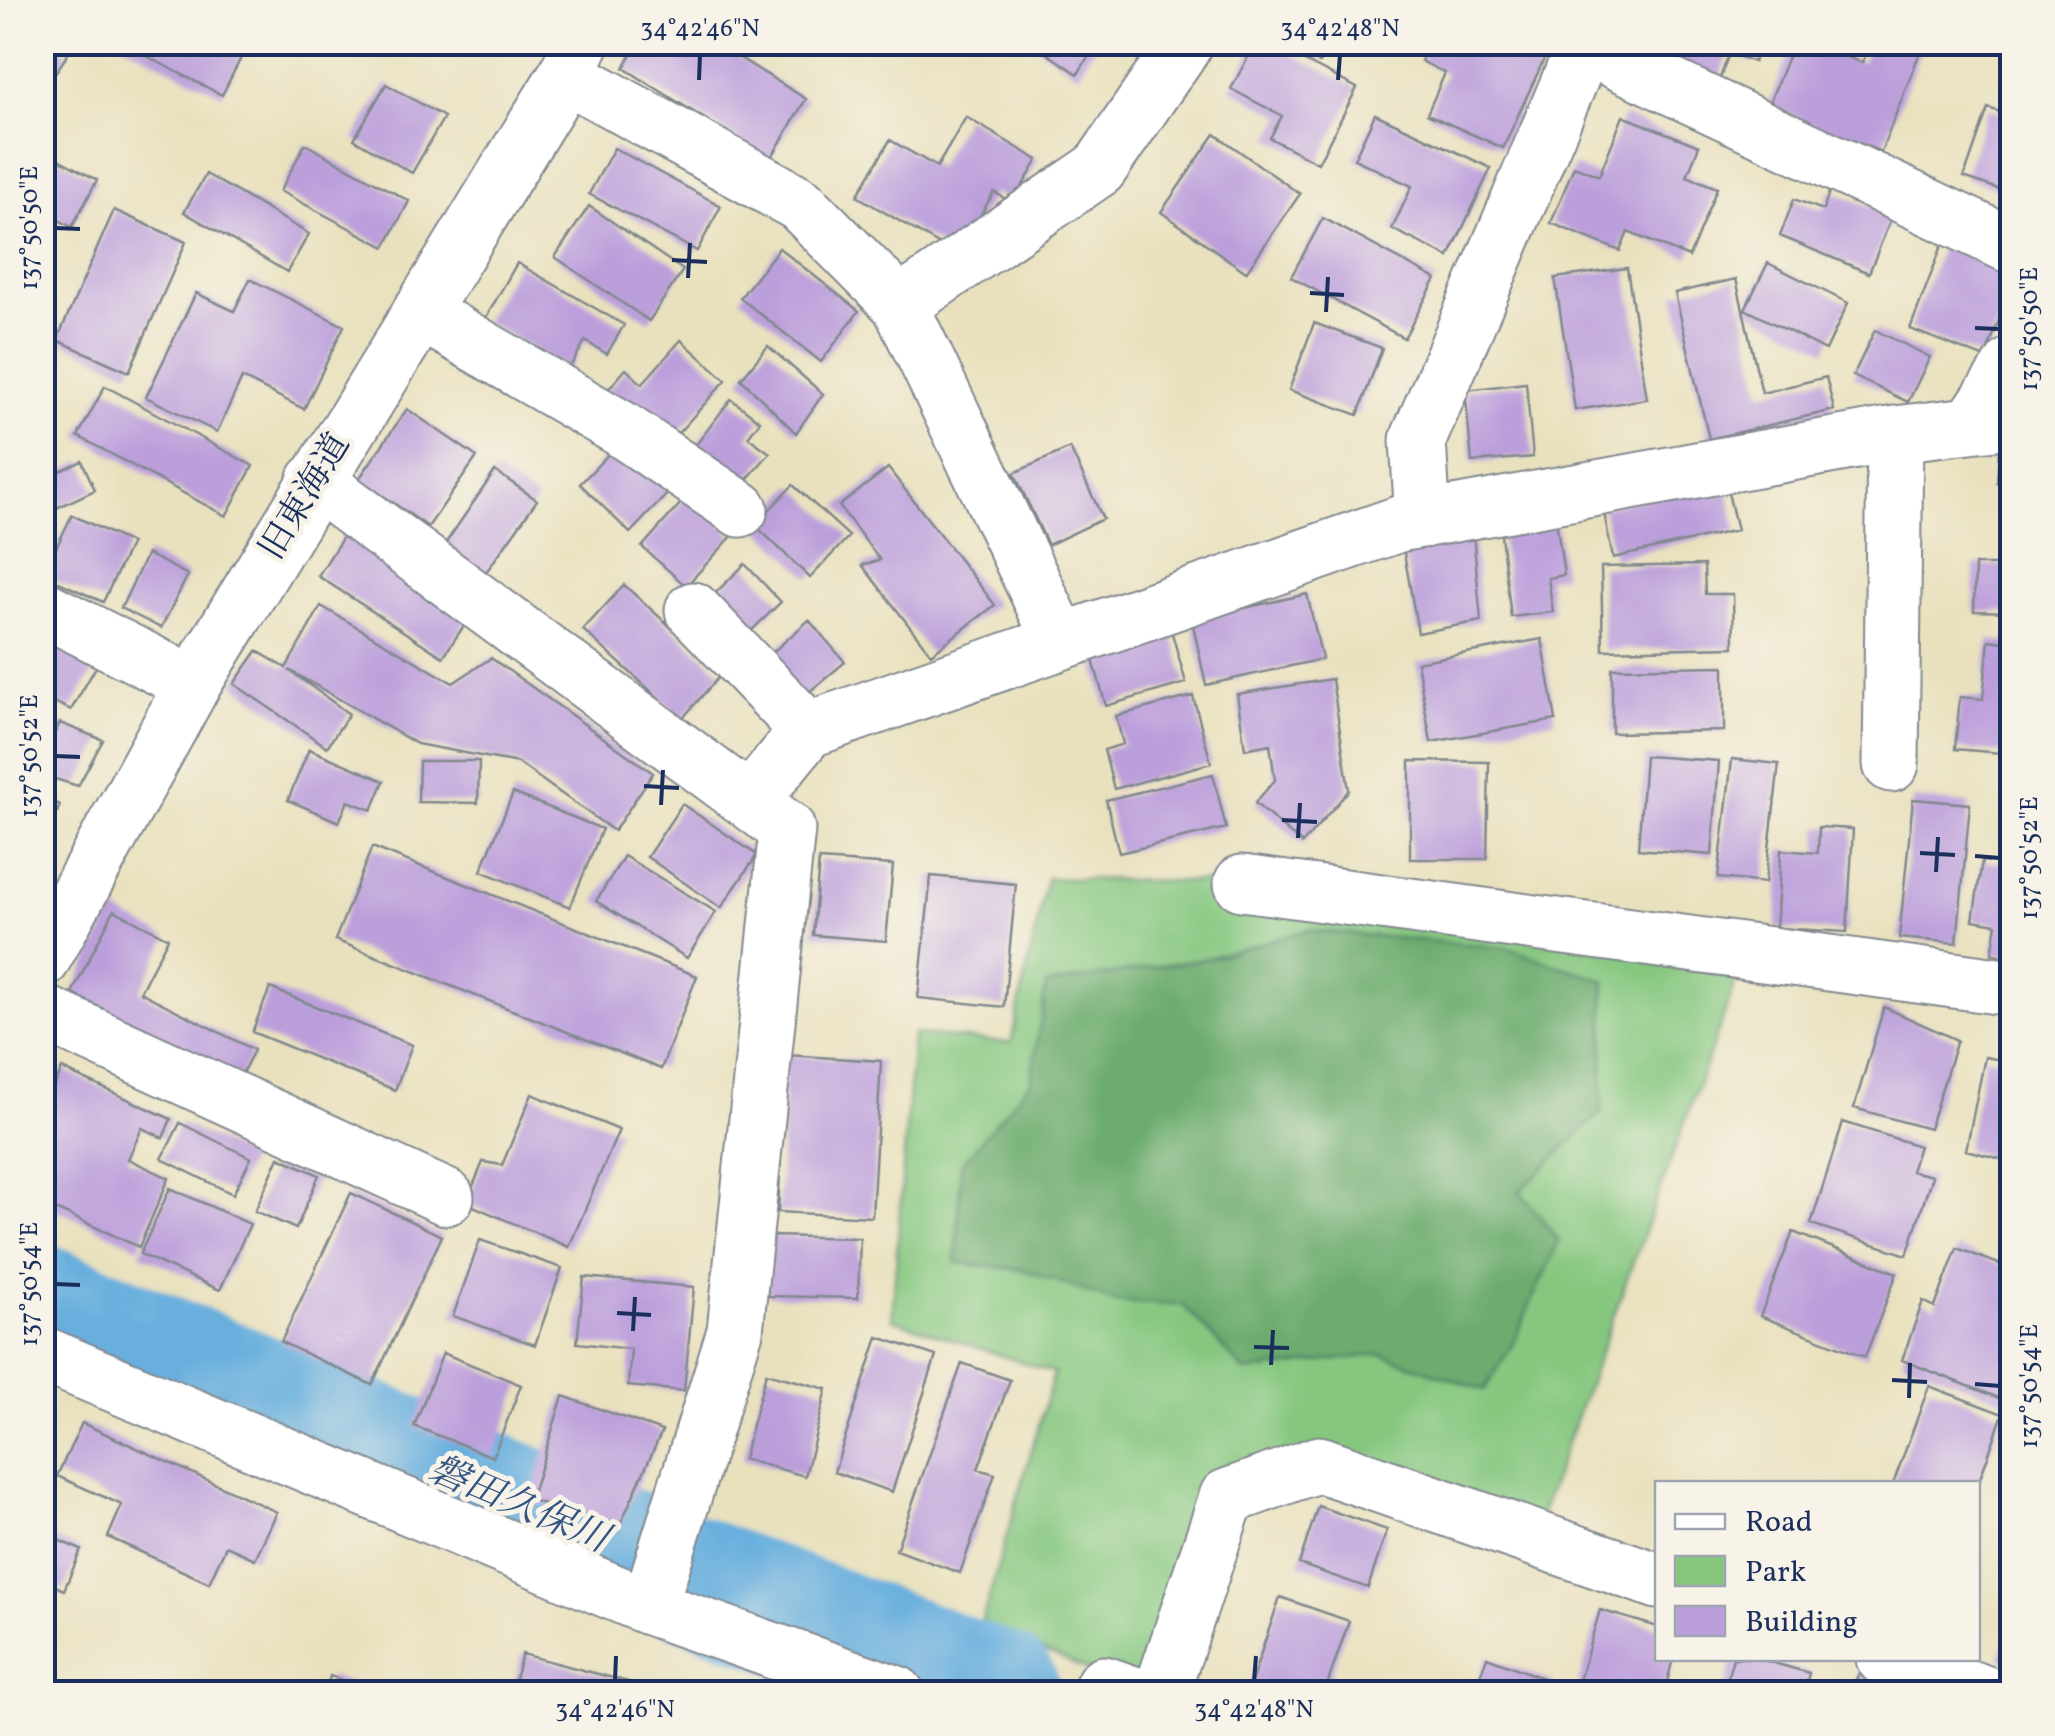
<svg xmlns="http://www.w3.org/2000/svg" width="2055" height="1736" viewBox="0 0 2055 1736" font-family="Vollkorn,'Noto Serif JP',serif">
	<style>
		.green { fill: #85c77f; stroke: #507b6e; stroke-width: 2.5 }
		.forest { fill: #6cac6e; stroke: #446e66; stroke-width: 2.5 }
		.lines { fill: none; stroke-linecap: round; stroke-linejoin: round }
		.river { stroke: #67afde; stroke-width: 125 }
		.building { fill: #bb9fdb }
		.minor-casing { stroke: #82888e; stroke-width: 59 }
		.minor { stroke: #fff; stroke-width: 55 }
		.ticks { fill: none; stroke: #1b2f5e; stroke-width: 4 }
		.labels { text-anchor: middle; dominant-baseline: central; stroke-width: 10; stroke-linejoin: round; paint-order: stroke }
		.street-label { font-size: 35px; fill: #1b2f5e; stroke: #f7f3e8 }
		.water-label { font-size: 38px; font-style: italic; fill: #325584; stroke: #f7f3e8 }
		.neatline { fill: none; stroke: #1b2f5e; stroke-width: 4 }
		.ticks-label { font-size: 25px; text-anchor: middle; fill: #1b2f5e }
	</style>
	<rect width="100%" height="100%" fill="#f7f3e8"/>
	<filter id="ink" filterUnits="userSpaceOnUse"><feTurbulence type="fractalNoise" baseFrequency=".01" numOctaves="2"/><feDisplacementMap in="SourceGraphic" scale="20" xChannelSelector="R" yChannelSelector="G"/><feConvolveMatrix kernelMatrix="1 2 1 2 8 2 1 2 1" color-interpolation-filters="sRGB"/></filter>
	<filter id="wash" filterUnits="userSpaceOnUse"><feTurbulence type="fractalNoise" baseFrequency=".0048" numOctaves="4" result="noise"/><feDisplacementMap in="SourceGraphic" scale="40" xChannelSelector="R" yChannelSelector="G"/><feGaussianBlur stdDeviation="2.25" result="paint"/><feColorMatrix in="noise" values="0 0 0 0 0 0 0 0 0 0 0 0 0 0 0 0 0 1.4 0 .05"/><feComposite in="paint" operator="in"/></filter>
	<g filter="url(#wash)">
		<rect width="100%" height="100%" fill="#e9e1be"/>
		<path class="green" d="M1047 878 1242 883 1747 952 1532 1538 1319 1464 1212 1472 1160 1693H1140L981 1624 1054 1373 892 1319 913 1034 1011 1043Z"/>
		<path class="forest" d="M1308 930 1508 948 1605 981 1602 1111 1520 1191 1559 1241 1512 1345 1484 1390 1380 1354 1245 1372 1183 1305 1116 1302 1025 1270 956 1263 961 1164 1031 1081 1046 985 1208 958Z"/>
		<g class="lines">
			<path class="river" d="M42 1307 681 1574 998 1694"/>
		</g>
		<g id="blocks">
			<path class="building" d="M42 42H52L68 54 42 92Z
				M119 42H249L222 95Z
				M637 42H714L806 99 770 160 624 68Z
				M1029 42H1097L1078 74Z
				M1256 42H1268L1357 88 1318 163 1270 138 1282 116 1231 89Z
				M1289 42H1333L1319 63Z
				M1429 42H1513L1545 57 1503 148 1427 114 1445 73 1421 61Z
				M1634 42H1762L1754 62 1729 53 1717 87Z
				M1794 42H1809L1862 63 1871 42H1924L1881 152 1768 106Z
				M386 84 444 117 412 173 354 139Z
				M1988 108 2012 116V194L1964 177Z
				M1375 114 1491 168 1449 257 1392 229 1412 186 1354 159Z
				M1623 116 1699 146 1687 176 1717 188 1689 257 1628 232 1620 251 1551 223 1574 166 1599 176Z
				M966 117 1038 160 1012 203 994 192 957 255 857 196 890 140 937 167Z
				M1215 134 1300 194 1246 272 1161 212Z
				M305 144 409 201 385 247 280 191Z
				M614 148 721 206 697 251 589 194Z
				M42 150 97 180 72 227 42 211Z
				M206 174 309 234 287 272 184 212Z
				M1830 190 1892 216 1869 273 1780 236 1794 199 1823 210Z
				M589 206 683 270 649 321 555 257Z
				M114 210 186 242 129 372 57 340Z
				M1323 218 1436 279 1404 338 1291 277Z
				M1943 243 2012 270V285L1985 358 1910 329Z
				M779 248 859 311 821 362 740 298Z
				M517 263 624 325 607 354 585 341 569 369 484 321Z
				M1768 263 1848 303 1826 350 1745 309Z
				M1627 268 1647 399 1575 410 1555 278Z
				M250 279 344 326 304 409 242 378 217 432 146 397 196 293 234 311Z
				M1736 279 1762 393 1826 377 1834 410 1709 439 1675 293Z
				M1314 323 1382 348 1358 415 1289 390Z
				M1875 330 1930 357 1908 402 1853 376Z
				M681 340 726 380 663 450 603 395 626 369 642 384Z
				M768 346 823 394 796 433 741 379Z
				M1526 383 1533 457 1472 462 1465 390Z
				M105 386 253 466 226 516 78 436Z
				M731 399 760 421 748 437 770 453 742 485 686 458Z
				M407 409 477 457 428 527 359 479Z
				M2000 432 2012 433V484L1997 483Z
				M619 443 669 492 630 533 580 484Z
				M1070 448 1103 519 1048 545 1014 473Z
				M82 461 95 490 42 515V479Z
				M888 468 995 605 931 654 862 565 880 560 839 506Z
				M495 471 537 500 484 575 443 547Z
				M1725 480 1737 530 1613 558 1603 508Z
				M793 485 849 536 810 578 755 525Z
				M689 494 733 535 686 586 642 547Z
				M72 515 131 543 103 602 43 575Z
				M1556 520 1564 575 1548 578 1553 612 1511 617 1500 527Z
				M1473 532 1481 621 1418 633 1402 541Z
				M344 535 469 618 443 657 318 576Z
				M2009 545H2012V612L1974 611 1975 565H2009Z
				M147 554 188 575 161 628 121 608Z
				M745 564 781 602 743 639 706 602Z
				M1704 565 1705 594H1733L1734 647 1603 650 1601 567Z
				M624 585 722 673 682 719 583 630Z
				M1307 594 1322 659 1206 685 1192 620Z
				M321 606 453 683 491 658 653 773 614 831 518 763 417 744 289 670 349 714 327 747 234 684 257 651 286 668Z
				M809 620 845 662 802 698 766 658Z
				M1170 626 1186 683 1106 706 1090 649Z
				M42 638 96 667 71 710 42 697Z
				M1542 639 1556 720 1431 742 1417 662Z
				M1989 640 2012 643V754L1955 749 1960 697 1983 699Z
				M1724 666V731L1612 733V668Z
				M1332 679 1349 790 1302 844 1255 803 1275 780 1270 744 1245 749 1237 694Z
				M1193 696 1211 763 1114 789 1104 750 1123 744 1116 716Z
				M60 723 103 740 78 786 42 775V754Z
				M309 749 384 781 372 810 348 801 339 822 288 800Z
				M1645 756 1719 761 1712 855 1638 849Z
				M1732 759 1779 764 1765 883 1718 878Z
				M419 761H479L478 803 418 802Z
				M1410 761 1489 762 1487 859H1410Z
				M1213 774 1226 828 1119 853 1106 800Z
				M513 793 602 829 570 907 481 871Z
				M42 797 60 805 43 848H42Z
				M1913 799 1970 804 1957 943 1899 938Z
				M682 804 757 855 721 908 647 857Z
				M1819 827 1853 829 1847 932 1776 928 1781 850 1818 853Z
				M372 847 697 976 661 1069 335 940Z
				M624 856 716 912 687 958 596 901Z
				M819 860 893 865 886 941 813 935Z
				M1982 861 2012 864V957L1992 954 1997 924 1973 920Z
				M931 876 1016 884 1004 1007 918 998Z
				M114 910 168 938 140 992 254 1050 239 1079 72 993Z
				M270 988 412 1045 395 1090 252 1032Z
				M1884 1007 1957 1040 1929 1129 1854 1108Z
				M786 1055 881 1061 872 1217 778 1212Z
				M1985 1057 2012 1062V1162L1966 1150Z
				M62 1069 171 1119 163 1138 142 1128 128 1159 169 1178 139 1247 42 1203V1113Z
				M532 1094 619 1130 569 1247 466 1203 483 1162 502 1165Z
				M1843 1122 1919 1146 1911 1171 1932 1176 1907 1255 1811 1224Z
				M180 1123 251 1158 233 1194 162 1159Z
				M279 1157 319 1175 296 1229 255 1211Z
				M170 1188 250 1224 220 1290 140 1254Z
				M351 1193 442 1236 372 1385 281 1342Z
				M1793 1232 1897 1273 1865 1357 1760 1316Z
				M768 1236 860 1238 858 1298 768 1296Z
				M480 1240 562 1268 535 1345 453 1316Z
				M1957 1248 2012 1269V1378L2004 1400 1902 1360 1923 1301 1935 1307Z
				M584 1277 694 1287 684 1391 628 1386 631 1349 577 1343Z
				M878 1337 936 1356 892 1492 834 1472Z
				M443 1353 521 1385 493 1457 414 1426Z
				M962 1363 1010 1380 978 1469 995 1474 960 1573 896 1550Z
				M766 1373 827 1389 805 1476 743 1459Z
				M1929 1386 2003 1414 1978 1484H1893Z
				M563 1396 662 1431 620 1525 530 1500Z
				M82 1423 277 1512 255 1559 226 1546 209 1583 108 1537 122 1505 57 1476Z
				M1318 1506 1387 1530 1368 1588 1299 1564Z
				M42 1533 81 1550 64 1590 42 1580Z
				M1280 1597 1349 1621 1324 1694H1247Z
				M1600 1610 1658 1627V1658H1673L1664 1694H1611L1578 1684Z
				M2012 1617V1662L2000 1659Z
				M522 1654 632 1683 629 1694H511Z
				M1487 1657 1553 1682 1549 1694H1473Z
				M1733 1658H1756L1809 1673 1804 1694H1723Z
				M42 1667 55 1671 51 1694H42Z
				M1859 1673 1908 1694H1850Z
				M330 1676 375 1693V1694H324Z"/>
		</g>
	</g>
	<g filter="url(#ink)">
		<use href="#blocks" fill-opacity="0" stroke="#82888e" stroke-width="2.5"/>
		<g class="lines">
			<g class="minor-casing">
				<path id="minor" d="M1576 42 2012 246
					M566 75 800 204 900 305 1099 169 1186 42
					M900 305 1061 641
					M420 312 620 428 740 509
					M1973 423 2012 365
					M315 481 787 829 735 1331 649 1607
					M1423 520 1418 440 1586 42
					M42 608 193 684
					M693 610 808 730
					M1891 764 1895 434 2012 420
					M751 800 808 730 1399 524 1895 434
					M1242 883 2012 988
					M42 960 193 684 566 75 582 42
					M42 1012 446 1197
					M42 1354 649 1607 897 1694
					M1884 1658 1986 1694
					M1099 1694 1104 1684 1133 1694
					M1161 1694 1227 1497 1319 1464 1658 1581"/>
			</g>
			<use href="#minor" class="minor"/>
		</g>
	</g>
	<path class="ticks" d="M699 80 700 55M1338 80 1340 55M55 228 80 229M672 260 707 262M688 278 690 243M1310 293 1344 295M1326 312 1328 277M1975 328 2000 329M55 756 80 757M644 786 679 788M661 805 663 770M1282 820 1317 822M1298 838 1300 803M1920 853 1955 855M1975 856 2000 858M1936 872 1938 837M55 1284 80 1285M617 1313 651 1315M633 1331 635 1297M1254 1347 1289 1348M1271 1365 1273 1330M1892 1380 1927 1382M1975 1384 2000 1386M1909 1398 1910 1363M615 1681 616 1656M1254 1681 1256 1656"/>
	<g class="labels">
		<g class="street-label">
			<text transform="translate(306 497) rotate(-59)">旧東海道</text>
		</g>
		<g class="water-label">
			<text transform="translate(518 1506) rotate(23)">磐田久保川</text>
		</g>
	</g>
	<rect width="2055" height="1736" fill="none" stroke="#f7f3e8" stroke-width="110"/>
	<rect x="1655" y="1481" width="325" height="180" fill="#f7f3e8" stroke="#9fa5b1" stroke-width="2.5"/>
	<rect x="1675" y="1514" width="50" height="15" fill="#ffffff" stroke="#9fa5b1" stroke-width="2.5"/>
	<text x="1745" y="1531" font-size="30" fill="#1b2f5e">Road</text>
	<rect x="1675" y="1556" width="50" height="30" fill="#85c77f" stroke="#9fa5b1" stroke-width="2.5"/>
	<text x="1745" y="1581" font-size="30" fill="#1b2f5e">Park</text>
	<rect x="1675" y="1606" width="50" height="30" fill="#bb9fdb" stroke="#9fa5b1" stroke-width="2.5"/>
	<text x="1745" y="1631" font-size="30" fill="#1b2f5e">Building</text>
	<rect x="55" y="55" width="1945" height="1626" class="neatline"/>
	<g class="ticks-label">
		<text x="700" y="36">34°42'46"N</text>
		<text x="1340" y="36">34°42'48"N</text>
		<text transform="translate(28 228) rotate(-90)" y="9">137°50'50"E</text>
		<text transform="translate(2028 329) rotate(-90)" y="9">137°50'50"E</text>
		<text transform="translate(28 756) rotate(-90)" y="9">137°50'52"E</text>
		<text transform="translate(2028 858) rotate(-90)" y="9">137°50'52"E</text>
		<text transform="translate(28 1284) rotate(-90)" y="9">137°50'54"E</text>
		<text transform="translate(2028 1386) rotate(-90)" y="9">137°50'54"E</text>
		<text x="615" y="1717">34°42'46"N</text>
		<text x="1254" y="1717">34°42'48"N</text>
	</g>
</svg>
